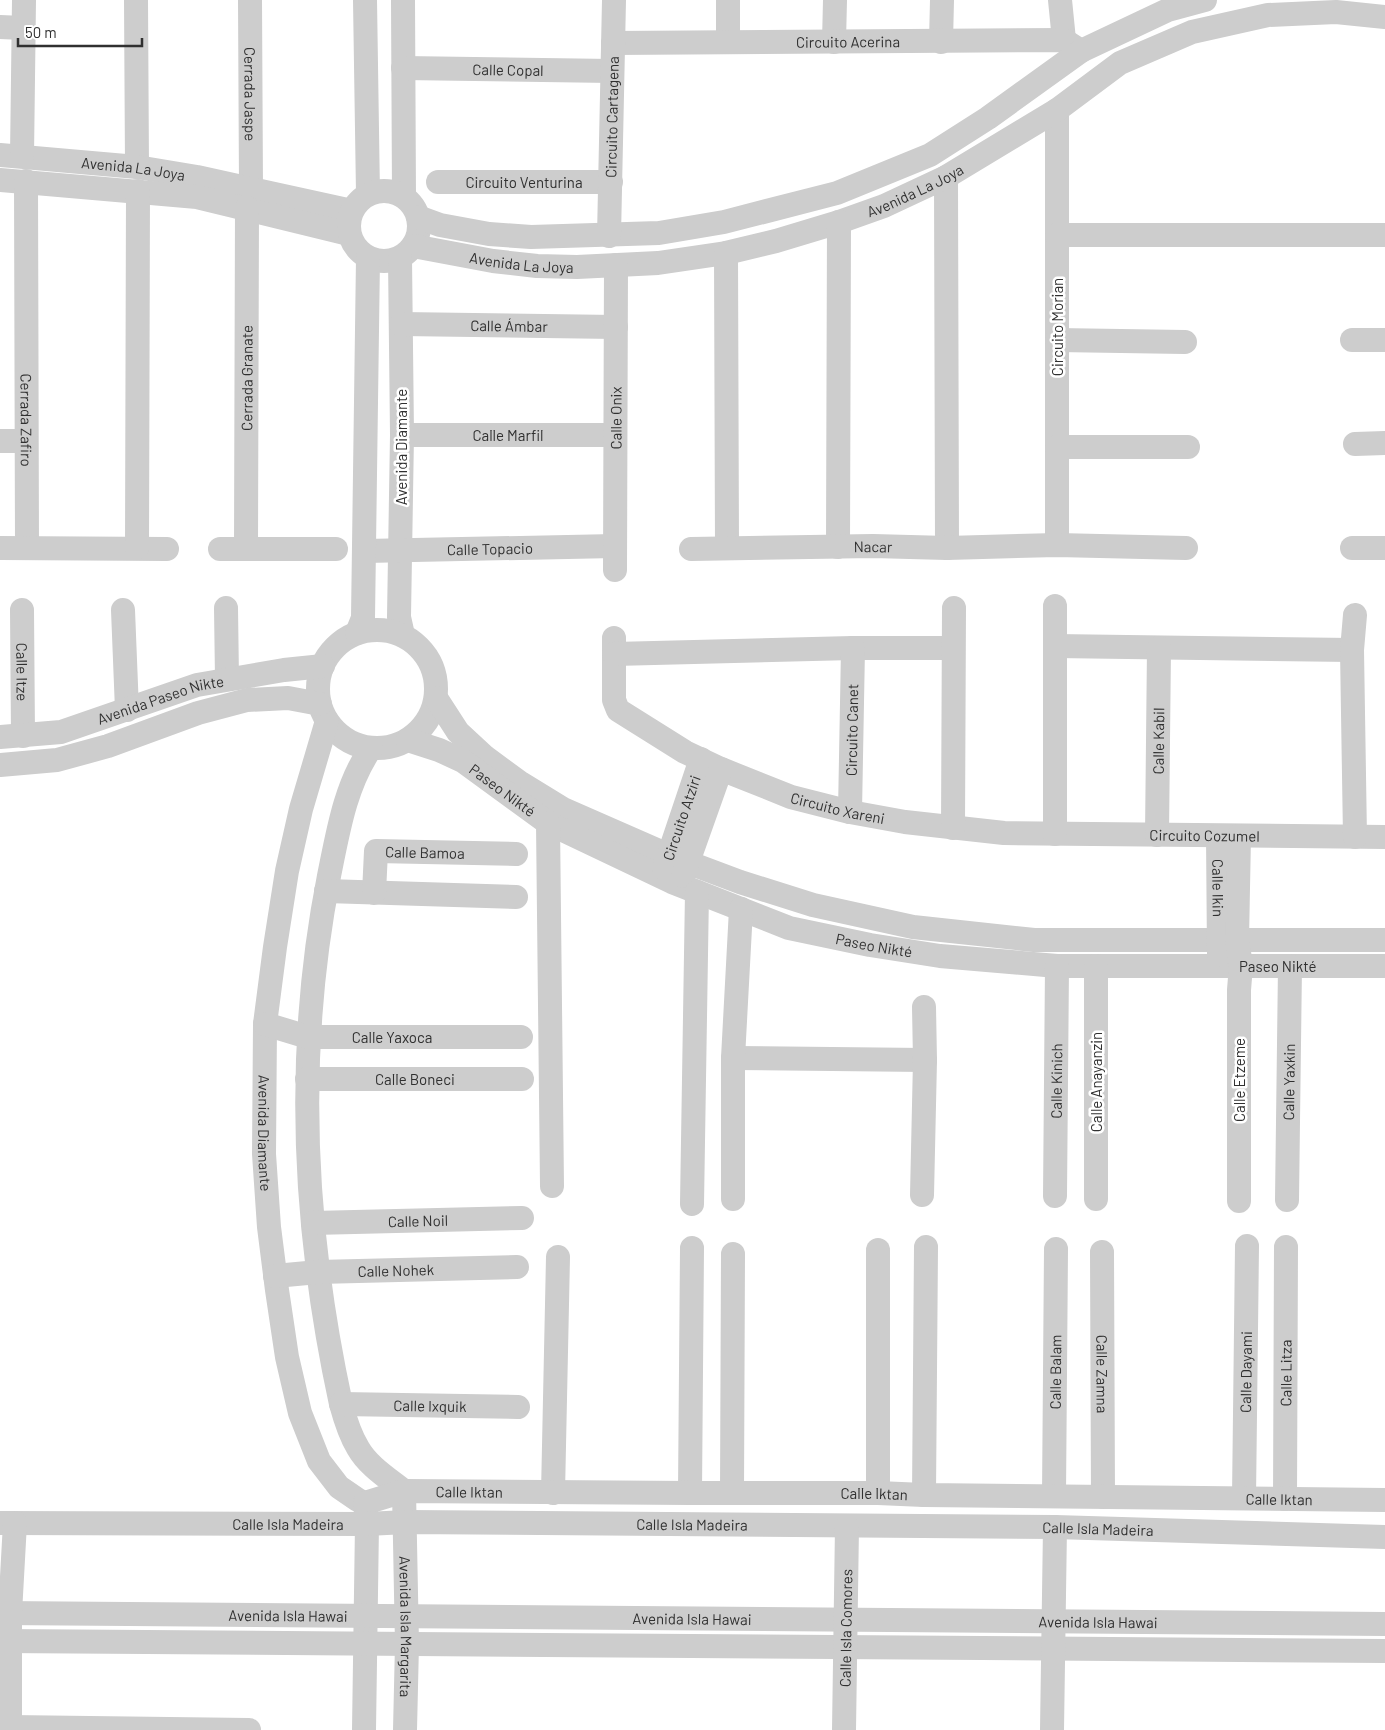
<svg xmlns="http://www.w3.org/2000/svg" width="1385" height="1730" viewBox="0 0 1385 1730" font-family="Barlow,sans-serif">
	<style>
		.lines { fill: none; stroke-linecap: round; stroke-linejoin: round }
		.minor { stroke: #cdcdcd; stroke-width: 24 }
		.labels { text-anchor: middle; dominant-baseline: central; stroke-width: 5; stroke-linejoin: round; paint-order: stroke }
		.street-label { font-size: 15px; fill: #303030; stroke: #fff }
	</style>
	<rect width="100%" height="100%" fill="#fff"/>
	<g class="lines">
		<g class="minor">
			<path d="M136 0 137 167"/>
			<path id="s1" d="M250 0 251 188"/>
			<path d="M365 0 368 194"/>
			<path d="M403 0 404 197"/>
			<path d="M1060 0 1064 40"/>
			<path d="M0 27 23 28"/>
			<path d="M728 41V0"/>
			<path d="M834 42 835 0"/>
			<path d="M941 42 942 0"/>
			<path id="s2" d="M613 43 1064 40 1081 51"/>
			<path id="s3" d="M403 68 612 71"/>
			<path d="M1057 110V545"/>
			<path id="s4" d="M0 155 137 167 197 177 352 211"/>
			<path d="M22 156 24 0"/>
			<path d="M946 177 947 548"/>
			<path d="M0 180 197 197 349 234"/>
			<path id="s5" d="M26 181 27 548"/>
			<path id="s6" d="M438 182H611"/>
			<circle cx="384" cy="226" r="35"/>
			<path d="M418 217 440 225 489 234 531 237 659 233 724 222 837 193 930 155 988 118 1081 51 1168 10 1205 0"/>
			<path d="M1057 235H1385"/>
			<path id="s7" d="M609 236 614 0"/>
			<path id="s8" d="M413 246 493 261 537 266 577 267 658 263 726 253 776 241 839 222 884 206 946 177 1057 110 1120 63 1192 32 1268 15 1336 12 1385 17"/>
			<path d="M726 253 727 548"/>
			<path d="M400 258 402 435 399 617 403 635"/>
			<path id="s9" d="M401 324 616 327"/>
			<path d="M1057 340 1185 342"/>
			<path d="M1352 340H1385"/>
			<path id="s10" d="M402 435H615"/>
			<path d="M0 441H26"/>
			<path d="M1355 444 1385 443"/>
			<path d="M1057 447H1188"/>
			<path d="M838 547 839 222"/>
			<path d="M0 548 167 549"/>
			<path d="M137 548 138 191"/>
			<path id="s11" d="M246 548 247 208"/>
			<path d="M1352 548H1385"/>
			<path d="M220 549H336"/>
			<path id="s12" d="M691 549 873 546 947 548 1057 545 1186 548"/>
			<path id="s13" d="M365 551 615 546"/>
			<path id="s14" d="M615 570 616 265"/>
			<path d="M226 608 227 679"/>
			<path id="s15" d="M22 610 23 736"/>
			<path d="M123 610 127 710"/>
			<circle cx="377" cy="689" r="59"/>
			<path d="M357 633 363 618 368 258"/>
			<path id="s16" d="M614 638V700L618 710 685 752 721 769 791 797 850 812 905 822 1004 833 1385 837"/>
			<path d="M1055 646 1352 650"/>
			<path d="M614 654 853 648H953"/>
			<path d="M436 698 458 732 485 757 519 782 563 809 668 855 740 882 813 905 913 927 1034 940H1385"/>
			<path id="s17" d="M327 721 301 809 287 871 275 947 265 1024 264 1154 269 1227 277 1290 287 1357 300 1413 319 1461 339 1487 358 1500 365 1503 367 1524 364 1730"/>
			<path id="s18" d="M0 737 61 732 197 685 284 670 323 666"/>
			<path id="s19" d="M408 740 439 750 463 761 548 823 672 882 789 928 870 945 940 956 1057 966H1385"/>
			<path id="s20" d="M371 748C345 786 338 832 329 876 294 1053 303 1229 341 1404 345 1419 350 1435 358 1448 368 1466 389 1479 404 1491L407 1644 405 1730"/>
			<path d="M0 765 57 760 108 746 198 713 247 700 288 698 320 704"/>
			<path id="s21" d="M850 812 853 648"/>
			<path d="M548 823 552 1186"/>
			<path d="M953 828 954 608"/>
			<path d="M1055 834V606"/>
			<path id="s22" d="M1157 835 1159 648"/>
			<path id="s23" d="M1218 836 1219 955"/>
			<path d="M1239 836 1237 940 1241 965 1239 990V1201"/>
			<path d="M1355 837 1352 650 1355 615"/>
			<path id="s24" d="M664 869 701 759"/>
			<path d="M683 876 721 769"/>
			<path d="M326 891 516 897"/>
			<path id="s25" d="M374 893 376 851 516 854"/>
			<path d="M1096 966V1199"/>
			<path id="s26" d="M265 1024 308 1037H521"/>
			<path d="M733 1058 925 1060"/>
			<path id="s27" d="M307 1079H522"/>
			<path d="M922 1195 925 1060 924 1007"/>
			<path id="s28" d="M1055 1196 1057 966"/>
			<path d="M733 1199V1058L741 909"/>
			<path id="s29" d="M1287 1200 1290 966"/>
			<path d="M692 1204 697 892"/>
			<path id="s30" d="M313 1223 522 1218"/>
			<path d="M878 1250V1493"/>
			<path id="s31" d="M1102 1252 1103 1497"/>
			<path id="s32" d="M275 1276 318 1272 517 1267"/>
			<path id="s33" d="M341 1404 518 1407"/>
			<path d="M553 1493 558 1257"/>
			<path d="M690 1493 692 1248"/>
			<path d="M732 1493 733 1254"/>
			<path d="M924 1495 926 1247"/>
			<path id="s34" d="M1054 1496 1056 1249"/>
			<path id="s35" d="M1244 1498 1247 1246"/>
			<path id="s36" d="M1285 1499 1286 1247"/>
			<path id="s37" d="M365 1503 404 1491 690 1493H878L924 1495 1385 1500"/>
			<path id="s38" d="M0 1523 367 1524 406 1522 1055 1527 1385 1537"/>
			<path id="s39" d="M0 1613 1385 1624"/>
			<path d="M0 1641 1385 1651"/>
			<path d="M10 1727 249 1730"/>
			<path d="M10 1730V1613L15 1523"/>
			<path id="s40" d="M844 1730 847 1526"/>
			<path d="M1052 1730 1055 1527"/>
		</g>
	</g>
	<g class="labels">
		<g class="street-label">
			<text stroke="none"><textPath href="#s2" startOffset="235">Circuito Acerina</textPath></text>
			<text stroke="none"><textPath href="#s3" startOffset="105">Calle Copal</textPath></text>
			<text stroke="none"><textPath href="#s1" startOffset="94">Cerrada Jaspe</textPath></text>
			<text stroke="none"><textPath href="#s7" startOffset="119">Circuito Cartagena</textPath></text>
			<text stroke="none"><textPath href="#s4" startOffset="134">Avenida La Joya</textPath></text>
			<text stroke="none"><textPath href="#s6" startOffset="86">Circuito Venturina</textPath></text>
			<text stroke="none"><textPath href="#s8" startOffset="515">Avenida La Joya</textPath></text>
			<text stroke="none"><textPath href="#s8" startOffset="110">Avenida La Joya</textPath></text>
			<text stroke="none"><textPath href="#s9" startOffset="108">Calle Ámbar</textPath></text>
			<text transform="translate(1057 327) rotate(-90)">Circuito Morian</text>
			<text stroke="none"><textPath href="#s11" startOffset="170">Cerrada Granate</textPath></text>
			<text stroke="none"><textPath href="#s14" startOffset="152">Calle Onix</textPath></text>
			<text stroke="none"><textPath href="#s5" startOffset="239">Cerrada Zafiro</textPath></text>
			<text stroke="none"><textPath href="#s10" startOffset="106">Calle Marfil</textPath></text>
			<text transform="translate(401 447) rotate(-90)">Avenida Diamante</text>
			<text stroke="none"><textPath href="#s12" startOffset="182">Nacar</textPath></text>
			<text stroke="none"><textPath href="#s13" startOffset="125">Calle Topacio</textPath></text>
			<text stroke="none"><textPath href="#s15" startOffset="62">Calle Itze</textPath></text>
			<text stroke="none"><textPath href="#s18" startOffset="166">Avenida Paseo Nikte</textPath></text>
			<text stroke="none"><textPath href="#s21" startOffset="82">Circuito Canet</textPath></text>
			<text stroke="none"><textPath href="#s22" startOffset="94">Calle Kabil</textPath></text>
			<text stroke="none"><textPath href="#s19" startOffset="108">Paseo Nikté</textPath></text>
			<text stroke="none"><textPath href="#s16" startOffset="315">Circuito Xareni</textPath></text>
			<text stroke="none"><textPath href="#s24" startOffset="54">Circuito Atziri</textPath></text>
			<text stroke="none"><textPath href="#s16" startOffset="684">Circuito Cozumel</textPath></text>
			<text stroke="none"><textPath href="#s25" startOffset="91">Calle Bamoa</textPath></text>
			<text stroke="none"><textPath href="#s23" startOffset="52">Calle Ikin</textPath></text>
			<text stroke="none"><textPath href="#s19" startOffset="514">Paseo Nikté</textPath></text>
			<text stroke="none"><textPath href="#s19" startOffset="919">Paseo Nikté</textPath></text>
			<text stroke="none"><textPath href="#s26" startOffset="129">Calle Yaxoca</textPath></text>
			<text stroke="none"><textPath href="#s27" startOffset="108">Calle Boneci</textPath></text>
			<text transform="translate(1239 1080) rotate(-90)">Calle Etzeme</text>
			<text stroke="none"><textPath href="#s28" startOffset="115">Calle Kinich</textPath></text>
			<text transform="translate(1096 1082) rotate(-90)">Calle Anayanzin</text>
			<text stroke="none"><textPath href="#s29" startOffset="118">Calle Yaxkin</textPath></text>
			<text stroke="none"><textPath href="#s17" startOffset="419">Avenida Diamante</textPath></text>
			<text stroke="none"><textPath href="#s30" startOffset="105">Calle Noil</textPath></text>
			<text stroke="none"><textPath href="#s32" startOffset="121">Calle Nohek</textPath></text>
			<text stroke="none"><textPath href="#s34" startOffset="124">Calle Balam</textPath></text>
			<text stroke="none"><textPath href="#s35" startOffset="126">Calle Dayami</textPath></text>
			<text stroke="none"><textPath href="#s36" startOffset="126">Calle Litza</textPath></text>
			<text stroke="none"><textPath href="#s31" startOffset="122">Calle Zamna</textPath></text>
			<text stroke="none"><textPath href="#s33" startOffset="89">Calle Ixquik</textPath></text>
			<text stroke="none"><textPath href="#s37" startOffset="106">Calle Iktan</textPath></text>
			<text stroke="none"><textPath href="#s37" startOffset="511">Calle Iktan</textPath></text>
			<text stroke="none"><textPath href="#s37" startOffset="916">Calle Iktan</textPath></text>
			<text stroke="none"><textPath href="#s38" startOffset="288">Calle Isla Madeira</textPath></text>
			<text stroke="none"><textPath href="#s38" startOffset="692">Calle Isla Madeira</textPath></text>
			<text stroke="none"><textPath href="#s38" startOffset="1098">Calle Isla Madeira</textPath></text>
			<text stroke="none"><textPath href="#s39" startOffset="288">Avenida Isla Hawai</textPath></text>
			<text stroke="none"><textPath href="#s39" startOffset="692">Avenida Isla Hawai</textPath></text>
			<text stroke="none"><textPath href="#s39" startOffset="1098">Avenida Isla Hawai</textPath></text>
			<text stroke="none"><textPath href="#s20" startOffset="914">Avenida Isla Margarita</textPath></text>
			<text stroke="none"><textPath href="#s40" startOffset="102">Calle Isla Comores</textPath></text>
		</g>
	</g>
	<path d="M18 38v8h124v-8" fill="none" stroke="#303030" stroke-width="2.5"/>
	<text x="25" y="38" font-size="15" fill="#303030" stroke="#ffffff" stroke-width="4" paint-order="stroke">50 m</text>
</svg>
